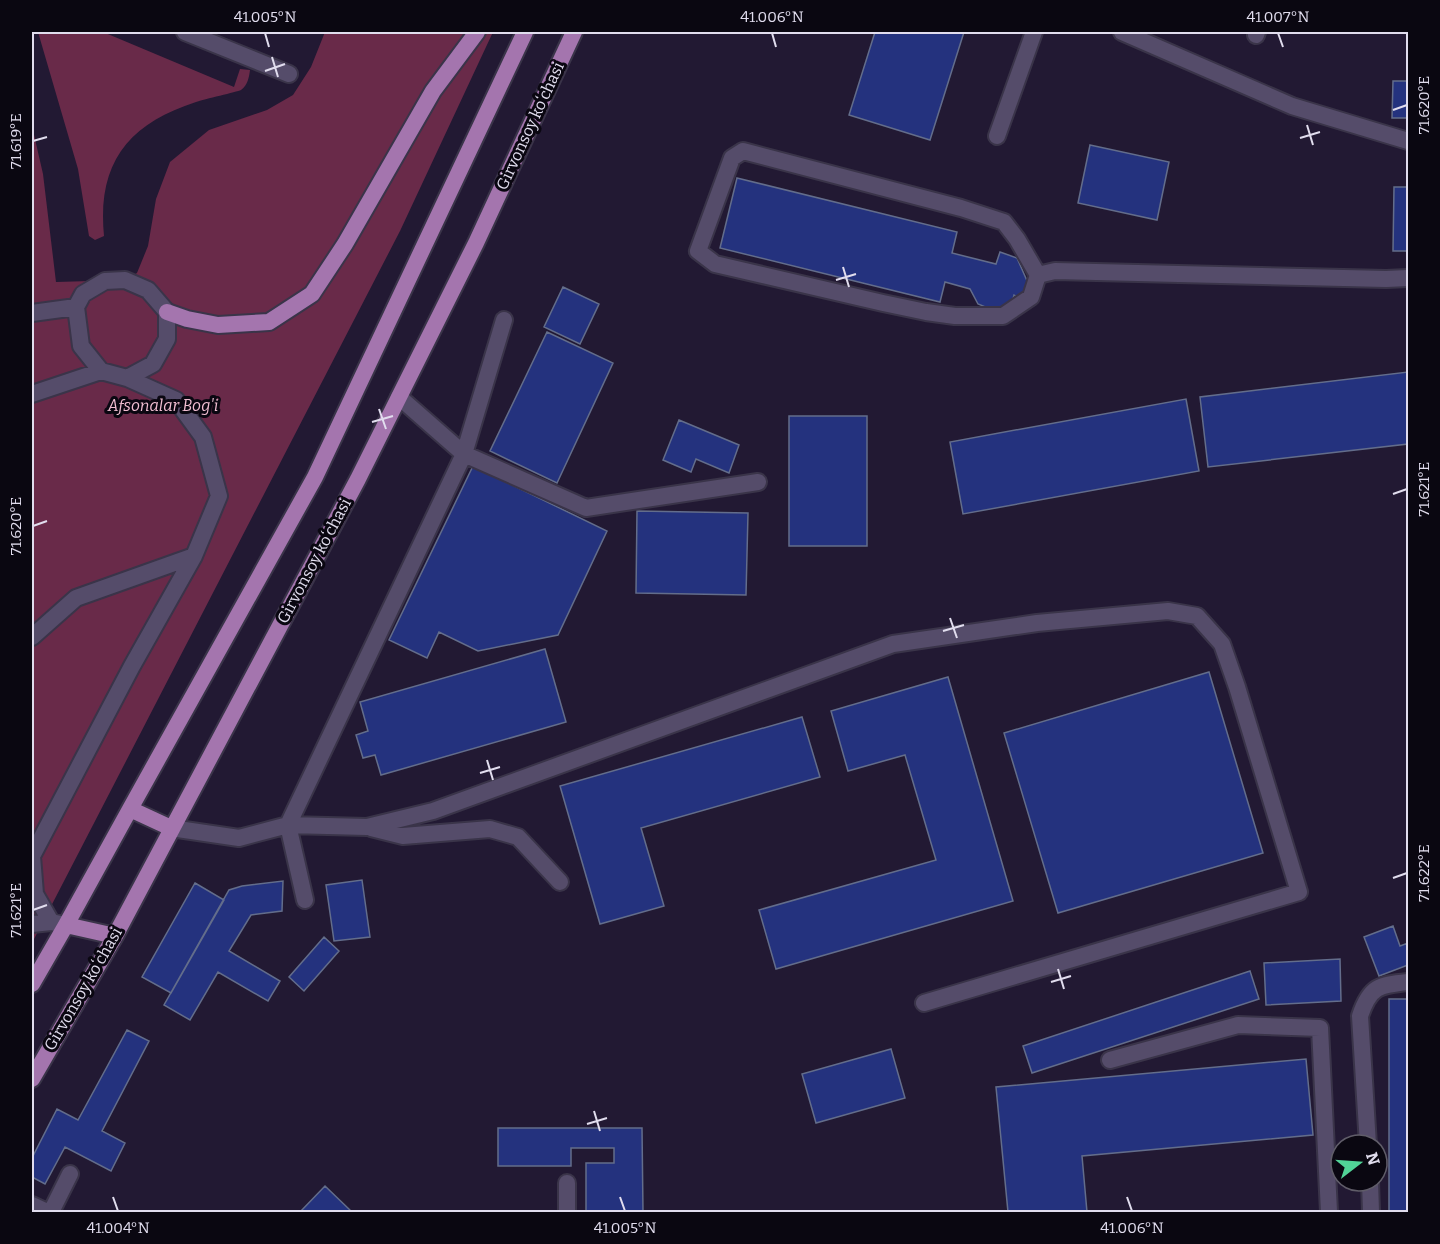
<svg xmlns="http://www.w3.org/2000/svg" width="1440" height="1244" viewBox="0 0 1440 1244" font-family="Bitter,serif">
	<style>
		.green { fill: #692a49 }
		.building { fill: #24327e; stroke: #636d8b; stroke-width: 1.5 }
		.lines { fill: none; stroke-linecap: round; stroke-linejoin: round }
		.service-casing { stroke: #3a3449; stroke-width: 20 }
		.primary-casing { stroke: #3a3449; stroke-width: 20 }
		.service { stroke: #554c6a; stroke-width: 16 }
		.primary { stroke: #a475ae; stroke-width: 16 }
		.ticks { fill: none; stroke: #e1ddee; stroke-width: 2 }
		.labels { text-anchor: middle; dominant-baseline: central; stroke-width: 6; stroke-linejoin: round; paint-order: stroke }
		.street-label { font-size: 16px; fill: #e1ddee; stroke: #0a0711 }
		.park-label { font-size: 16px; font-style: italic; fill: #f1bed2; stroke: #0a0711 }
		.neatline { fill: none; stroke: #e1ddee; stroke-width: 2 }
		.ticks-label { font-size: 15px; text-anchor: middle; fill: #e1ddee }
	</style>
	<rect width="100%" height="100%" fill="#221933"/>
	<path class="green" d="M38 32H103L234 87 240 69 250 70C249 77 248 85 241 90 237 92 204 99 196 102 128 124 97 163 104 236L95 240 89 236 78 169Z
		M325 32H493L400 231 32 943V126L43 174 56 282 125 280 137 273 148 246 156 199 170 162 209 130 267 110 293 95 311 67Z"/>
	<path class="building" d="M875 32H964L930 140 849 115Z
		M1393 81H1408V118H1392Z
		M1090 145 1169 162 1157 220 1078 203Z
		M737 178 957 232 952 253 996 264 1000 252 1017 258 1028 283 1022 299 1014 295 1013 299 995 311 978 304 970 289 945 282 940 302 720 248Z
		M1394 187H1408V251H1393Z
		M563 287 599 304 580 344 544 327Z
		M547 332 613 363 557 483 490 451Z
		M1408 372V444L1208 467 1200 397Z
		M1186 399 1199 471 963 514 950 442Z
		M789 416H867V546H789Z
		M679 420 739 445 729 473 696 459 691 472 663 460Z
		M473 466 607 531 558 635 478 651 439 632 427 658 389 640Z
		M637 511 748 513 746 595 636 593Z
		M545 649 566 722 381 775 375 755 363 758 356 735 368 731 360 702Z
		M1209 672 1263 853 1058 913 1004 733Z
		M948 677 1013 901 776 969 759 910 936 860 905 755 848 771 831 711Z
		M802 717 820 777 641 828 664 906 600 924 560 786Z
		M362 880 370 937 334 941 326 885Z
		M283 881 282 911 251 915 229 951 280 981 268 1001 218 972 190 1020 164 1005 229 890 242 886Z
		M195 883 224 900 171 993 142 977Z
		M1393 926 1400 946 1408 943V965L1379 976 1364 937Z
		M324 937 339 951 304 991 289 977Z
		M1340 959 1341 1001 1266 1005 1264 963Z
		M1250 971 1259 999 1032 1073 1023 1046Z
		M1389 999H1408V1212H1389Z
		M127 1030 149 1041 102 1131 125 1143 111 1171 65 1147 45 1184 32 1177V1158L57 1109 78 1120Z
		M891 1049 905 1098 816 1123 802 1074Z
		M1306 1059 1313 1135 1082 1156 1087 1212H1008L996 1087Z
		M498 1128H642L643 1212H586V1163H614V1148H571V1166H498Z
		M325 1186 352 1212H300Z"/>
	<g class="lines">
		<g class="service-casing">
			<path id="service" d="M185 32 289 74
				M1122 32 1292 106 1408 141
				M1256 35 1257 32
				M997 136 1034 32
				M743 151 961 208 1004 222 1017 239 1038 275 1031 297 1003 316H955L926 312 883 303 715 264 698 251 732 158Z
				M1038 275 1055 271 1386 279 1408 278
				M32 313 76 307
				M32 394 101 371
				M399 397 464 454 586 508 758 482
				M32 637 76 598 194 556
				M171 828 239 838 288 825 464 454 504 320
				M371 828 403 836 490 829 518 837 560 882
				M305 900 288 825 367 827 433 811 893 644 1037 623 1168 611 1197 616 1222 644 1237 687 1299 892 924 1003
				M32 924 51 922
				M66 925 51 922 35 894 32 856 132 666 194 556 219 496 203 437 176 400 127 378 101 371 81 346 76 307 83 294 105 281 125 280 148 290 167 312V339L153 364 127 378
				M1110 1060 1238 1025 1320 1028 1329 1212
				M1368 1145 1360 1016C1370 986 1379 985 1408 982
				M1370 1181 1371 1212
				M567 1183V1212
				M32 1205 47 1212
				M51 1212 70 1174"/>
		</g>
		<g class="primary-casing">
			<path id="primary" d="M167 312 187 319 218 325 269 322 312 294 345 244 433 91 477 32
				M130 809 171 828
				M66 925 115 936
				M32 984 66 925 130 809 315 477 525 32
				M32 1079 115 936 358 479 476 243 574 32"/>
		</g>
		<use href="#service" class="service"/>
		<use href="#primary" class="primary"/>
	</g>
	<path class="ticks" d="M265 33 269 47M772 33 776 47M1278 33 1283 47M272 57 278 77M265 71 285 64M1393 110 1407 105M1307 125 1313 145M1300 138 1320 132M33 141 47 137M843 267 849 287M836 280 856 274M379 409 386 429M372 422 393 416M1393 494 1407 489M33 526 47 521M950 618 957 638M943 631 964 625M487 760 493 780M480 773 500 767M1393 878 1407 873M33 910 47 905M1058 969 1064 989M1051 982 1071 976M594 1111 600 1131M587 1124 607 1118M113 1197 118 1211M620 1197 625 1211M1127 1197 1132 1211"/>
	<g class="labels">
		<g class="street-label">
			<text transform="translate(530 126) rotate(-65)">Girvonsoy koʻchasi</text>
			<text transform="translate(314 561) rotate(-62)">Girvonsoy koʻchasi</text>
			<text transform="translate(83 989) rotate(-60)">Girvonsoy koʻchasi</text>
		</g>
		<g class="park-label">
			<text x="163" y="405">Afsonalar Bog'i</text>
		</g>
	</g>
	<rect width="1440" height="1244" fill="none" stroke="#0a0711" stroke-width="66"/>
	<g transform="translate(1359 1163) rotate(73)"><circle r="28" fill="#0a0711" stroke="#605d69" stroke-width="1.5"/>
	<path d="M0-4.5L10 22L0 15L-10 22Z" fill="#51d397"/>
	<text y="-9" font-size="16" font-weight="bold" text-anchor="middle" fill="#e1ddee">N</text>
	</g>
	<rect x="33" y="33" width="1374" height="1178" class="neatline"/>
	<g class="ticks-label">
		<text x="265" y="22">41.005°N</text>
		<text x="772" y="22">41.006°N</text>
		<text x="1278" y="22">41.007°N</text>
		<text transform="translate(1424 105) rotate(-90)" y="5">71.620°E</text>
		<text transform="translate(16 141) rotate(-90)" y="5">71.619°E</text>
		<text transform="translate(1424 489) rotate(-90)" y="5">71.621°E</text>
		<text transform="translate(16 526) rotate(-90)" y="5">71.620°E</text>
		<text transform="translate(1424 873) rotate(-90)" y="5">71.622°E</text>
		<text transform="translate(16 910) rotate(-90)" y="5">71.621°E</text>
		<text x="118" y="1233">41.004°N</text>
		<text x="625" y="1233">41.005°N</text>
		<text x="1132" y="1233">41.006°N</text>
	</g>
</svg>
